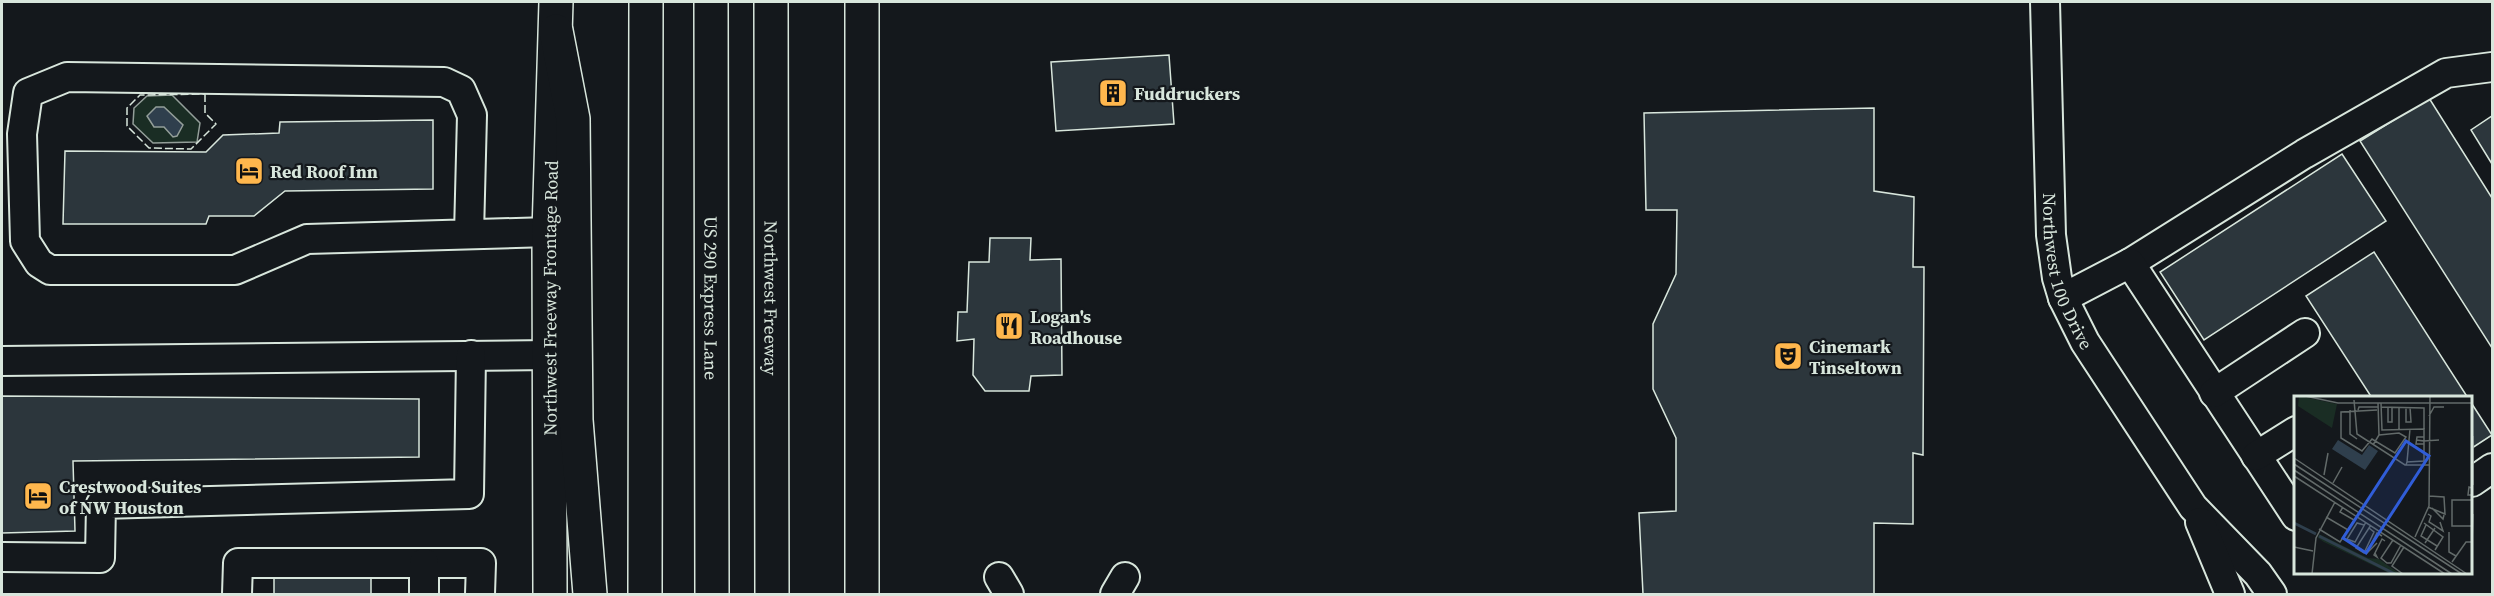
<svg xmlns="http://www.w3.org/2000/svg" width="2494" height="596" viewBox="0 0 2494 596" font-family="'Source Serif 4',serif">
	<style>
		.green { fill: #1a2d24; stroke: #939e99; stroke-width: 1.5 }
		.water { fill: #2f3f4d; stroke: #939e99; stroke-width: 1.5 }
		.building { fill: #2c363c; stroke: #d8e6dc; stroke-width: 1.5 }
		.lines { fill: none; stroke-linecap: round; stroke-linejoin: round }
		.minor-casing { stroke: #d8e6dc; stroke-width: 32 }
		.major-casing { stroke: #d8e6dc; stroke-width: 36 }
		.highway-casing { stroke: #d8e6dc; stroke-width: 36 }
		.minor { stroke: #14181c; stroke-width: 28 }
		.major { stroke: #14181c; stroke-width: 33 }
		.highway { stroke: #14181c; stroke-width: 33 }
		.fence { stroke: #d8e6dc; stroke-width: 1.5; stroke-dasharray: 8 3; stroke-linecap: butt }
		.labels { text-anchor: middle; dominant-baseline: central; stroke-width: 4.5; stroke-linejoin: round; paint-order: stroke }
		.poi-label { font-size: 18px; font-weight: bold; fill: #d8e6dc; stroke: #14181c; text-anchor: start }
		.street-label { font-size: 18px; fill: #d8e6dc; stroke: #14181c }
		.inset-river { fill: none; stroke: #2f3f4d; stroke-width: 3 }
		.inset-road { fill: none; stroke: #626a69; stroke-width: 1.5 }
		.view { fill: #305dd8; fill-opacity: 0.15; stroke: #305dd8; stroke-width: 3 }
		.inset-edge { fill: none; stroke: #d8e6dc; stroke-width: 3 }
	</style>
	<rect width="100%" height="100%" fill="#14181c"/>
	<path class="green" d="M172 95 200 123 197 142 153 143 133 124 134 108 147 96Z"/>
	<path class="water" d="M156 107H164L183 125 177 136 173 137 164 127H154L147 116Z"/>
	<path class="building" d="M1169 55 1174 124 1056 131 1051 62Z
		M2429 98 2492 198V348L2360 141Z
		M1874 108V191L1914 197 1913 267H1924L1923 455 1913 453V524L1874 523V594H1643L1639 513 1676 511V438L1653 389V324L1676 274 1677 210H1646L1644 113Z
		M2492 116V164L2471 130Z
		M433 120V189L285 191 254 216H209L206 224H63L65 151 206 152 223 135 279 133 280 122Z
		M2342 154 2386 221 2204 340 2160 272Z
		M990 238H1031L1030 260 1061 259 1062 375 1031 376 1029 391H985L973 375 974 339 957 341 958 312H967L969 262H989Z
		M2374 252 2468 398H2372L2306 296Z
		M2 396 419 399V457L73 461 75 531 2 533Z
		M2472 404 2492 435 2472 448Z
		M274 575 371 577V594H274Z"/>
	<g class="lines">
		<g class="minor-casing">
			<g id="minor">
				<path id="s1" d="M2045 2 2051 235 2057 278 2063 298 2085 342 2193 507 2258 574 2272 594"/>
				<path d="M469 234 472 115 461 90 444 82 67 77 28 93 22 134 25 241 39 263 50 270H235L307 239 549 232"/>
				<path d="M2130 263 2304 154 2446 73 2492 67"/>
				<path d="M2063 298 2130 263 2296 516"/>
				<path d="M2 361 550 355"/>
				<path d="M2214 393 2305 333"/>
				<path d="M2256 456 2296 431"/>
				<path d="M2472 482 2492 468"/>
				<path d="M2200 522 2230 594"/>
				<path d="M2 557 100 558 101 504 469 494 471 355"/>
				<path d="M999 577 1009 594"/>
				<path d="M237 594 238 563H481L480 594"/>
				<path d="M424 594V563"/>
				<path d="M1115 594 1125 577"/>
			</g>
		</g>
		<g class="major-casing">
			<g id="major">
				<path d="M862 2V594"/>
				<path id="s2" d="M550 594 549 232 556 2"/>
			</g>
		</g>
		<g class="highway-casing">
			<g id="highway">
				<path id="s3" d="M711 2 712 594"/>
				<path id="s4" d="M771 2 772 594"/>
				<path d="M556 31 573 119 576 420 590 594"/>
				<path d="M645 594 646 2"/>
			</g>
		</g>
		<use href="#minor" class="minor"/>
		<use href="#major" class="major"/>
		<use href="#highway" class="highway"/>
		<path class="fence" d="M205 94V113L216 124 191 149 149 148 127 126V108L140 95Z"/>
	</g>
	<defs>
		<g id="building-square" transform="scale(1.5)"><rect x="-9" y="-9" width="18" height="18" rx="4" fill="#ffb74d" stroke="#14181c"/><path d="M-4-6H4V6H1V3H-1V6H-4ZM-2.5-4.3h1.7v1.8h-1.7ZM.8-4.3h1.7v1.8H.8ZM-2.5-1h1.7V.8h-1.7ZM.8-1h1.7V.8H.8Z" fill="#111"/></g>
		<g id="hotel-square" transform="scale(1.5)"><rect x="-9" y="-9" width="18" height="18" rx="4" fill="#ffb74d" stroke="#14181c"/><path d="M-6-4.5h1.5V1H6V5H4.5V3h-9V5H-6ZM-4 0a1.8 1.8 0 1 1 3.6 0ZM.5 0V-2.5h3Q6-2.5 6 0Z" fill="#111"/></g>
		<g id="restaurant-square" transform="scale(1.5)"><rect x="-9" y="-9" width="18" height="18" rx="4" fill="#ffb74d" stroke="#14181c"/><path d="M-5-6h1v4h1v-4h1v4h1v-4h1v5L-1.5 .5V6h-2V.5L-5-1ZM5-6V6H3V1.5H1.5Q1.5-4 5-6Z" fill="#111"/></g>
		<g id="theatre-square" transform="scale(1.5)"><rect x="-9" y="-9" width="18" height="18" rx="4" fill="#ffb74d" stroke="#14181c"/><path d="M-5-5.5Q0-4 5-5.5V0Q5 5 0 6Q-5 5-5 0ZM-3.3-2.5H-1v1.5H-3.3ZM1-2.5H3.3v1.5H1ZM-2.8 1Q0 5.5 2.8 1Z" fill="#111"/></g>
	</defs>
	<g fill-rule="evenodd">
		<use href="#building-square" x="1113" y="93"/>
		<use href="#hotel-square" x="249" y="171"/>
		<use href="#restaurant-square" x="1009" y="326"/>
		<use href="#theatre-square" x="1788" y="356"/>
		<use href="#hotel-square" x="38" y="496"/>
	</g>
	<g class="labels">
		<g class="poi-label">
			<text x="1134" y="93">Fuddruckers</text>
			<text x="270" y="171">Red Roof Inn</text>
			<text x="1030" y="316">Logan's<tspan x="1030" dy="21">Roadhouse</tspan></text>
			<text x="1809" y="346">Cinemark<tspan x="1809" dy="21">Tinseltown</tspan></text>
			<text x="59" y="486">Crestwood Suites<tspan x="59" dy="21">of NW Houston</tspan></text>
		</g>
		<g class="street-label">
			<text stroke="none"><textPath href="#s1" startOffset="272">Northwest 100 Drive</textPath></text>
			<text stroke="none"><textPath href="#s2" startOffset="296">Northwest Freeway Frontage Road</textPath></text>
			<text stroke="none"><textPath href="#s3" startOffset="296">US 290 Express Lane</textPath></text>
			<text stroke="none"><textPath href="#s4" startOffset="296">Northwest Freeway</textPath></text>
		</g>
	</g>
	<g transform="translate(2294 396)">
		<rect width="178" height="178" fill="#14181c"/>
		<path d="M5 0 43 8 38 32 4 10ZM25 138 74 162 85 163 106 178H97L30 146 24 142Z" fill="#1a2d24"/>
		<path d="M44 44 68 59 75 49 84 55 71 74 38 53Z" fill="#2f3f4d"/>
		<path class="inset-river" d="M0 127 22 138M25 140 101 178"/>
		<path class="inset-road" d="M11 0 44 7H179M60 4 63 38 111 69H135M87 7 88 34 130 33V45L145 44M87 11 130 12V33M94 11V26H98V11M112 11V26H117L116 11M56 14V38L63 43M64 14 65 11H84M83 14 47 16V42L68 55 78 43 101 57 112 41 105 37 85 39M135 20 140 11H150M105 33V11M179 40V89M130 48H122L123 41H130M79 49 85 39 84 7M0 62 173 178M113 66 116 33M0 68 168 178M112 69 113 66 130 65V45L122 44M0 74 158 178M30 79 34 57M0 80 151 178M39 87 48 71M178 99H174L175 91 178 92V104M178 104H158V130H179M49 111 46 116 60 124M134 111 151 118 150 101 135 100M138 112 149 123 150 119M134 118 137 120 135 126 149 135 146 126M32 121 54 134 63 120M130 127 149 141 141 154M70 129 63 127 53 143 61 146 72 126M132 129 127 140 143 150M75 132 80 136 70 157 62 152 75 132 77 129M25 133 46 146 54 134M155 136V156L162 160M121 141 135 110 136 0M99 144 87 162 93 167H97L107 149M178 146 179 118M83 147 72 158 83 137 88 140M131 147 141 132M0 151 19 155M81 157 83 161 80 159 88 143 91 145M158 166 172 146H179M18 178 22 142 41 106M109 178 98 170 110 151"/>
		<path class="view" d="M112 45 135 60 72 157 49 142Z"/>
		<rect width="178" height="178" class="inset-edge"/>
	</g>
	<rect width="2494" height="596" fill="none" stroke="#d8e6dc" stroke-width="6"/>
</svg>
